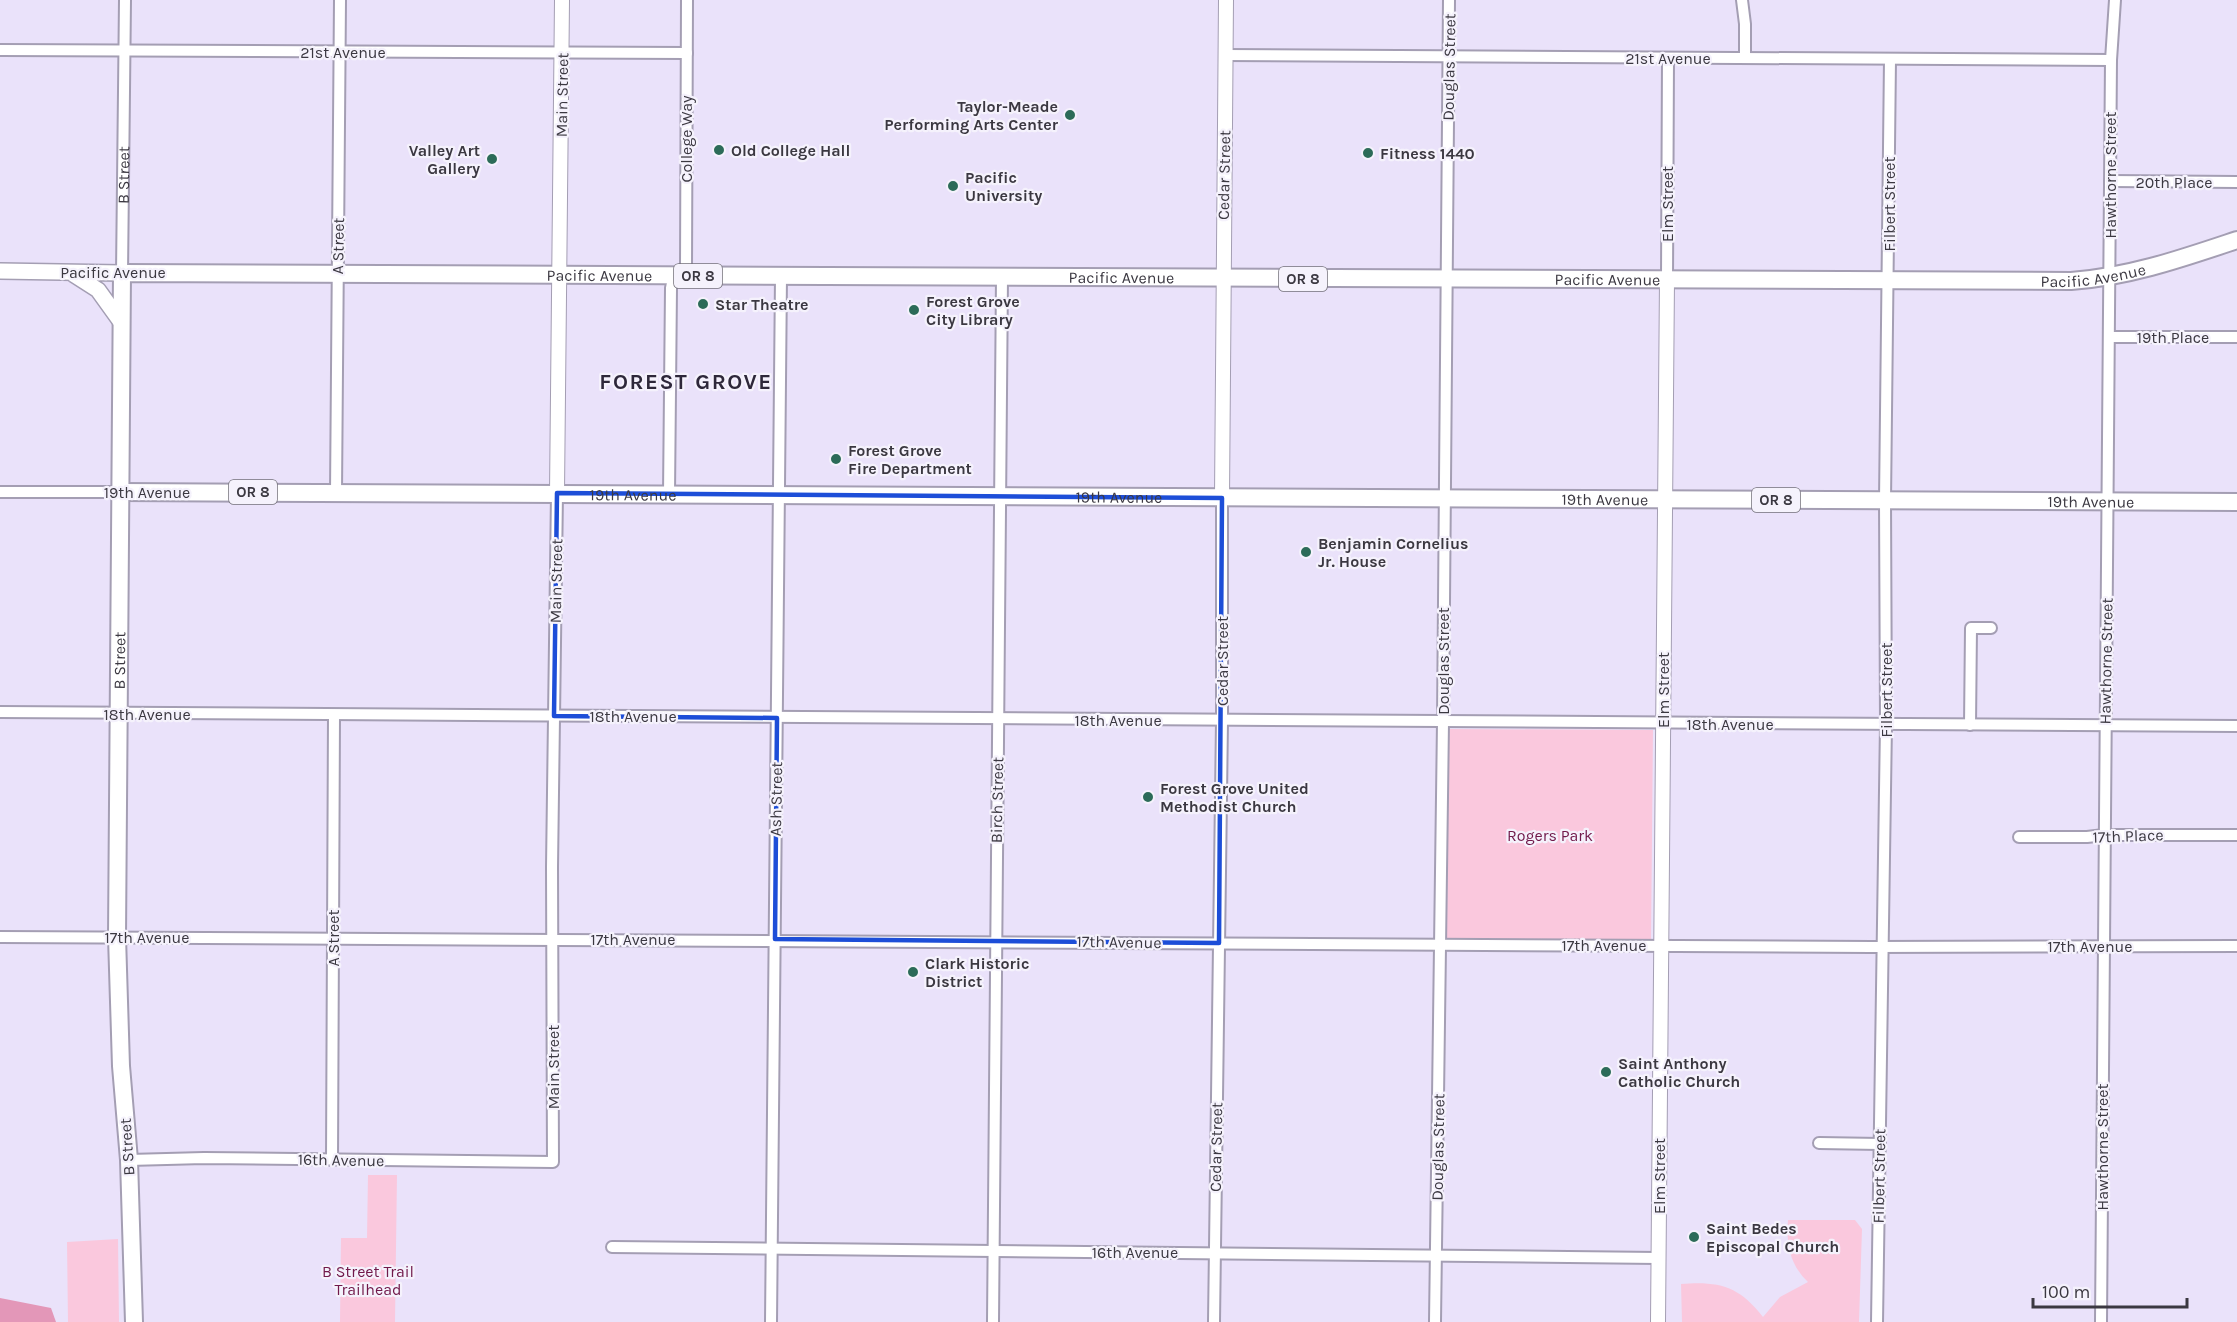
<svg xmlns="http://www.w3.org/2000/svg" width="2237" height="1322" viewBox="0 0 2237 1322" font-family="Karla,sans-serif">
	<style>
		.green { fill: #fac8dd }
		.forest { fill: #e397b8 }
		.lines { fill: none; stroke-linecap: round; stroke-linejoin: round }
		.minor-casing { stroke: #a49eb3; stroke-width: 14 }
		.tertiary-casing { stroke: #a49eb3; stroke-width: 16 }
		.secondary-casing { stroke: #a49eb3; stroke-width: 18 }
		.primary-casing { stroke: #a49eb3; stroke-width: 20 }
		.minor { stroke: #fff; stroke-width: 10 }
		.tertiary { stroke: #fff; stroke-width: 14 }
		.secondary { stroke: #fff; stroke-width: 15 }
		.primary { stroke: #fff; stroke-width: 16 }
		.marked { fill: none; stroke: #1d4ed8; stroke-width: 4.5; stroke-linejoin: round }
		.poi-dot { fill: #2c6b58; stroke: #f5f2fc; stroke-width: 2 }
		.labels { text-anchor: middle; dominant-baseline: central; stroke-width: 4.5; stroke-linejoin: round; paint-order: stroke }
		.shield { fill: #f5f2fc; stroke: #737079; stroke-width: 1.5 }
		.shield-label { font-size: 15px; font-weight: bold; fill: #3b3841 }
		.street-label { font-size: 16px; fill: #3b3841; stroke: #f5f2fc }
		.poi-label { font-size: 16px; font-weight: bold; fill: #3b3841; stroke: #f5f2fc; text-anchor: start }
		.park-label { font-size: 16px; fill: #71194a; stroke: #f5f2fc }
		.district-label { font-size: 22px; font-weight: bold; letter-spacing: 1.5px; fill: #2e283a; stroke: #f5f2fc }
	</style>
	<rect width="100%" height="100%" fill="#eae2fa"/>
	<path class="green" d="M1448 729 1653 730 1651 941 1447 939Z
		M368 1175H397L395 1322H340L341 1238H367Z
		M1788 1220H1855L1862 1229 1859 1322H1682L1681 1284C1719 1281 1739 1286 1763 1317L1780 1297 1808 1282C1790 1265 1786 1244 1788 1220Z
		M118 1239 119 1322H68L67 1242Z"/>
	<path class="forest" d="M0 1298 51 1308 56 1322H0Z"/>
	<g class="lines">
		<g class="minor-casing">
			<g id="minor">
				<path d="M1742 0 1745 24V58"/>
				<path d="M0 50 687 53"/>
				<path d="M1225 55 2111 60"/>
				<path d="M2110 181 2237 182"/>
				<path id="s1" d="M122 273 125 0"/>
				<path d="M1667 280 1668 58"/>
				<path d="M2110 337H2237"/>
				<path d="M0 492H120"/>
				<path d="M336 493 340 0"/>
				<path d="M669 494 671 288 672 283 686 268 687 0"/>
				<path d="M0 712 2237 726"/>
				<path d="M1970 725 1971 628H1991"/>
				<path d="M2019 837H2087L2104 835H2237"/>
				<path d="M0 937 1872 947 2237 946"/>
				<path d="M1819 1143 1880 1144"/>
				<path d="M129 1160 204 1158 553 1162 552 867 557 493"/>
				<path d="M332 1160 334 715"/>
				<path d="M612 1247 1658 1258"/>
				<path d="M771 1322 781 276"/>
				<path d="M993 1322 1002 277"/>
				<path d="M1214 1322 1222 721V498"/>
				<path d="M1435 1322 1443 722 1449 0"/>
				<path d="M1877 1322 1886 724 1885 501 1890 59"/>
				<path d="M2101 1322 2111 60 2115 0"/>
			</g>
		</g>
		<g class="tertiary-casing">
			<path id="tertiary" d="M557 493 562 0
				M1222 498 1226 0
				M1658 1322 1667 280"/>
		</g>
		<g class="secondary-casing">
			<path id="secondary" d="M0 271 122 273
				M73 274 98 290 121 322"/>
		</g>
		<g class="primary-casing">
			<g id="primary">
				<path id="s2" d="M120 492 2237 502"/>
				<path id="s3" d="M134 1322 129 1160 121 1066 117 937 122 273 2071 281C2129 277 2183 258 2237 240"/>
			</g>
		</g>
		<use href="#minor" class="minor"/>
		<use href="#tertiary" class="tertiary"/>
		<use href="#secondary" class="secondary"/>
		<use href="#primary" class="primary"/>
	</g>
	<path class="marked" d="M557 493 1222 498 1219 943 775 939 777 718 554 716Z"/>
	<g class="poi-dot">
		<circle cx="1070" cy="115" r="6"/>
		<circle cx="719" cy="150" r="6"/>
		<circle cx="1368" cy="153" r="6"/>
		<circle cx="492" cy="159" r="6"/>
		<circle cx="953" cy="186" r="6"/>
		<circle cx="703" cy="304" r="6"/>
		<circle cx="914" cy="310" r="6"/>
		<circle cx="836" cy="459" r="6"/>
		<circle cx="1306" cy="552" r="6"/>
		<circle cx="1148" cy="797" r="6"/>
		<circle cx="913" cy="972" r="6"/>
		<circle cx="1606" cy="1072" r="6"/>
		<circle cx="1694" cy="1237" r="6"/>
	</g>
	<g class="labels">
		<g class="shield">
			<rect x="674" y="264" width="48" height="24" rx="4.5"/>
			<rect x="1279" y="267" width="48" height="24" rx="4.5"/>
			<rect x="229" y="480" width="48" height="24" rx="4.5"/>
			<rect x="1752" y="488" width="48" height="24" rx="4.5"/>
		</g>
		<g class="shield-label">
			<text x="698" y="276">OR 8</text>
			<text x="1303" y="279">OR 8</text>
			<text x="253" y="492">OR 8</text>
			<text x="1776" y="500">OR 8</text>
		</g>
		<g class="street-label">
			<text x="343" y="52">21st Avenue</text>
			<text x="1668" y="58">21st Avenue</text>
			<text transform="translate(1449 67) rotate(-89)">Douglas Street</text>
			<text transform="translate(562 95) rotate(-89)">Main Street</text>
			<text transform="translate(686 139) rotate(-90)">College Way</text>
			<text stroke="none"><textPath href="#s1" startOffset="98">B Street</textPath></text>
			<text transform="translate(1224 175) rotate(-89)">Cedar Street</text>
			<text transform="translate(2110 175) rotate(-90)">Hawthorne Street</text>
			<text x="2174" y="182">20th Place</text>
			<text transform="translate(1667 204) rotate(-90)">Elm Street</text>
			<text transform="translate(1889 204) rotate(-90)">Filbert Street</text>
			<text transform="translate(338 246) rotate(-89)">A Street</text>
			<text x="113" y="272">Pacific Avenue</text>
			<text stroke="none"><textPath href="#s3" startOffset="3021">Pacific Avenue</textPath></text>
			<text stroke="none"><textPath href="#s3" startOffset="1527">Pacific Avenue</textPath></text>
			<text stroke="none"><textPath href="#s3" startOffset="2049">Pacific Avenue</textPath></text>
			<text stroke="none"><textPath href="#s3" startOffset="2535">Pacific Avenue</textPath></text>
			<text x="2173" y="337">19th Place</text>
			<text x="147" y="492">19th Avenue</text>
			<text stroke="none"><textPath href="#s2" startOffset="513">19th Avenue</textPath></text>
			<text stroke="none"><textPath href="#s2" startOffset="999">19th Avenue</textPath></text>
			<text stroke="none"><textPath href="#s2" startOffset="1485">19th Avenue</textPath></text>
			<text stroke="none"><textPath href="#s2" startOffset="1971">19th Avenue</textPath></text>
			<text transform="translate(556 581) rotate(-89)">Main Street</text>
			<text stroke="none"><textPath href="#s3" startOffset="662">B Street</textPath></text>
			<text transform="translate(1222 661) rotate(-90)">Cedar Street</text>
			<text transform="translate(1443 661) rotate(-90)">Douglas Street</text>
			<text transform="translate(2106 661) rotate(-89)">Hawthorne Street</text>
			<text transform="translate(1663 690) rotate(-90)">Elm Street</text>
			<text transform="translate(1886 690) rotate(-90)">Filbert Street</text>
			<text x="147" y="714">18th Avenue</text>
			<text x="633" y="716">18th Avenue</text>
			<text x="1118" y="720">18th Avenue</text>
			<text x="1730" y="724">18th Avenue</text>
			<text transform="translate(776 799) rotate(-89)">Ash Street</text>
			<text transform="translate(997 800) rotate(-89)">Birch Street</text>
			<text transform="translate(2128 836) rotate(-2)">17th Place</text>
			<text x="147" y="937">17th Avenue</text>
			<text transform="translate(333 938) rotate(-90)">A Street</text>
			<text x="633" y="939">17th Avenue</text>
			<text transform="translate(1119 942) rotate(1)">17th Avenue</text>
			<text x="1604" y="945">17th Avenue</text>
			<text x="2090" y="946">17th Avenue</text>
			<text transform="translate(553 1067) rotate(-90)">Main Street</text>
			<text transform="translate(127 1147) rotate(-94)">B Street</text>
			<text transform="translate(1216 1147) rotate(-89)">Cedar Street</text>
			<text transform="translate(1438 1147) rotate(-89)">Douglas Street</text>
			<text transform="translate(2102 1147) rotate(-90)">Hawthorne Street</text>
			<text transform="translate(341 1160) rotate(1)">16th Avenue</text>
			<text transform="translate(1659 1176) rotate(-90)">Elm Street</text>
			<text transform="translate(1879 1176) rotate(-89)">Filbert Street</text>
			<text x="1135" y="1252">16th Avenue</text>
		</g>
		<g class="poi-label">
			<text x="1058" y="106" text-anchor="end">Taylor-Meade<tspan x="1058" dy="18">Performing Arts Center</tspan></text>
			<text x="480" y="150" text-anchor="end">Valley Art<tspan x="480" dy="18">Gallery</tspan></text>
			<text x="731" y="150">Old College Hall</text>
			<text x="1380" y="153">Fitness 1440</text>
			<text x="965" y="177">Pacific<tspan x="965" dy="18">University</tspan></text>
			<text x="926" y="301">Forest Grove<tspan x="926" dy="18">City Library</tspan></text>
			<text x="715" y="304">Star Theatre</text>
			<text x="848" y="450">Forest Grove<tspan x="848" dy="18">Fire Department</tspan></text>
			<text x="1318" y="543">Benjamin Cornelius<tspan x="1318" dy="18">Jr. House</tspan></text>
			<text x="1160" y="788">Forest Grove United<tspan x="1160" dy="18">Methodist Church</tspan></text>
			<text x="925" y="963">Clark Historic<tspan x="925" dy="18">District</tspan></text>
			<text x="1618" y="1063">Saint Anthony<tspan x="1618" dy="18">Catholic Church</tspan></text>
			<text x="1706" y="1228">Saint Bedes<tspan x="1706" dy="18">Episcopal Church</tspan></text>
		</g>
		<g class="park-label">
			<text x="1550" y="835">Rogers Park</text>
			<text x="368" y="1271">B Street Trail<tspan x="368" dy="18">Trailhead</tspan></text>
		</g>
		<g class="district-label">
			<text x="686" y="382">FOREST GROVE</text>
		</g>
	</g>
	<path d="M2033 1298v9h154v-9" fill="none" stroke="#3b3841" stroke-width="3"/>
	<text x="2042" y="1298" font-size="18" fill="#3b3841" stroke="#f5f2fc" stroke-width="4.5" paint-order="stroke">100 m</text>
</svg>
